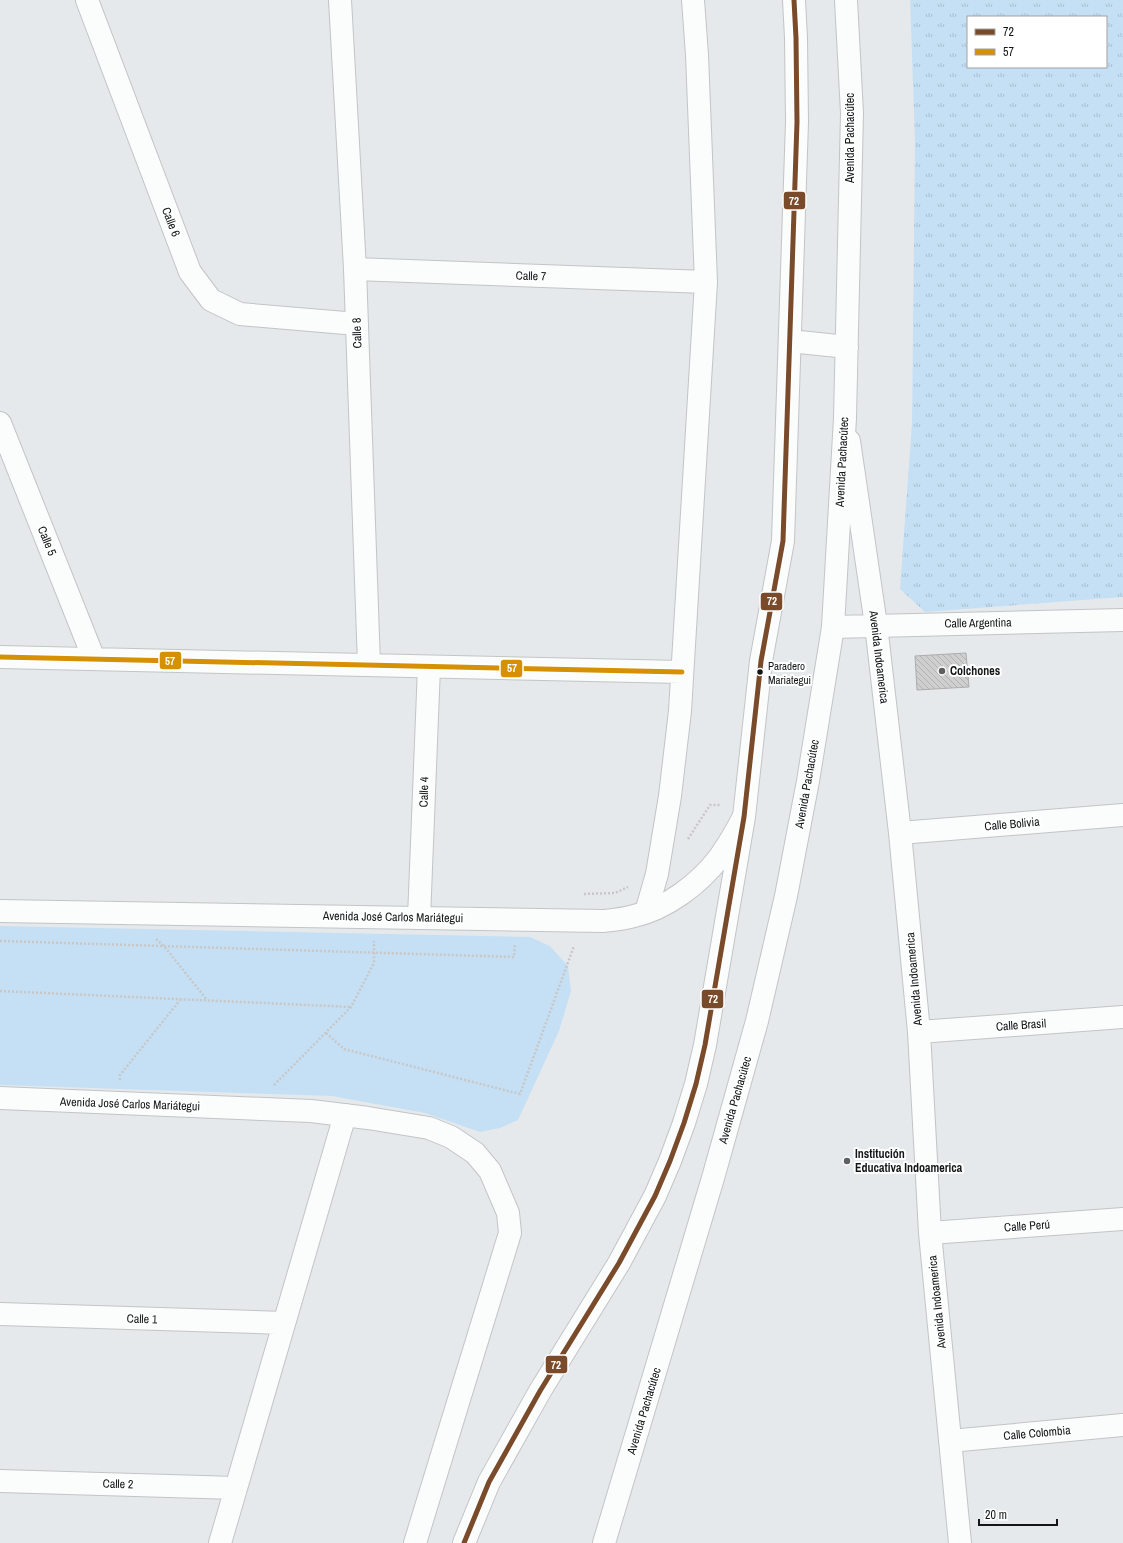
<svg xmlns="http://www.w3.org/2000/svg" width="1123" height="1543" viewBox="0 0 1123 1543" font-family="'Archivo Narrow',sans-serif">
	<style>
		.grass { fill: url(#grass-tufts); fill-rule: evenodd }
		.park { fill: #c5e0f4 }
		.building { fill: url(#building-back-hatch); stroke: #adadad }
		.lines { fill: none; stroke-linecap: round; stroke-linejoin: round }
		.minor-casing { stroke: #c2c5c6; stroke-width: 24 }
		.tertiary-casing { stroke: #c2c5c6; stroke-width: 24 }
		.primary-casing { stroke: #c2c5c6; stroke-width: 24 }
		.path { stroke: #c7c7c8; stroke-width: 2.5; stroke-dasharray: 2 2; stroke-linecap: butt }
		.minor { stroke: #fbfcfc; stroke-width: 22 }
		.tertiary { stroke: #fbfcfc; stroke-width: 22 }
		.primary { stroke: #fbfcfc; stroke-width: 22 }
		.bus-1-casing { stroke: #fff; stroke-width: 8 }
		.bus-2-casing { stroke: #fff; stroke-width: 8 }
		.bus-1 { stroke: #7a4b2a; stroke-width: 5 }
		.bus-2 { stroke: #d59003; stroke-width: 5 }
		.poi-dot { fill: #5d5f61; stroke: #fff; stroke-width: 1.5 }
		.bus-dot { fill: #131517; stroke: #fff; stroke-width: 1.5 }
		.labels { text-anchor: middle; dominant-baseline: central; stroke-width: 4; stroke-linejoin: round; paint-order: stroke }
		.bus-label { font-size: 11px; fill: #131517; stroke: #fff; text-anchor: start }
		.street-label { font-size: 12px; fill: #131517; stroke: #fff }
		.poi-label { font-size: 12px; font-weight: bold; fill: #131517; stroke: #fff; text-anchor: start }
		.line-badge { stroke: #fff; stroke-width: 1.5 }
		.badge-label { font-size: 11px; text-anchor: middle; font-weight: bold; fill: #fff }
	</style>
	<defs>
		<pattern id="grass-tufts" width="24" height="20" patternUnits="userSpaceOnUse"><rect width="24" height="20" fill="#c5e0f4"/><path d="M3 7l-1-3M5 7V3M7 7l1-3M15 17l-1-3M17 17v-4M19 17l1-3" fill="none" stroke="#a8bfd0"/></pattern>
		<pattern id="building-back-hatch" width="6" height="6" patternUnits="userSpaceOnUse"><rect width="6" height="6" fill="#cfcfd0"/><path d="M-1 5l2 2M0 0l6 6M5-1l2 2" fill="none" stroke="#b1b1b2"/></pattern>
	</defs>
	<rect width="100%" height="100%" fill="#e6e9eb"/>
	<path class="grass" d="M910 0H1123V597L925 612 900 589 912 423 915 142ZM968 17H1106V67H968Z"/>
	<path class="park" d="M0 926 530 937 550 946 568 966 571 991 559 1031 518 1120 500 1128 480 1132 425 1113 332 1096 0 1085Z"/>
	<path class="building" d="M966 653 969 687 917 690 915 656Z"/>
	<g class="lines">
		<g class="minor-casing">
			<path id="minor" d="M87 0 190 272 211 300 240 314 357 324
				M340 0 355 269 369 665
				M355 269 706 282
				M0 423 94 659
				M849 441 876 625 900 833 919 1032 930 1233 960 1543
				M833 627 1123 620
				M0 657 682 672
				M900 833 1123 815
				M646 912 657 874 670 796 680 711 706 282 697 55 693 0
				M419 918 429 667
				M919 1032 1123 1017
				M930 1233 1123 1219
				M0 1314 284 1323
				M950 1441 1123 1425
				M0 1481 236 1488
				M220 1543 345 1115"/>
		</g>
		<g class="tertiary-casing">
			<path id="tertiary" d="M0 911 603 921C613 920 624 919 634 916 666 909 699 884 719 858 728 845 736 832 743 818
				M0 1098 311 1111 368 1118 429 1128 451 1137 475 1153 490 1171 508 1213 510 1233 415 1543"/>
		</g>
		<g class="primary-casing">
			<path id="primary" d="M790 341 847 347
				M464 1543 489 1482 540 1391 619 1263 655 1196 670 1161 684 1123 696 1084 705 1045 744 817 761 661 783 541 797 122 796 38 794 0
				M604 1543 713 1178 757 1021 786 896 808 781 833 627 845 418 852 113 846 0"/>
		</g>
		<path class="path" d="M688 839 710 805H721
			M584 894 615 893 628 887
			M156 939 164 946 207 1000
			M0 941 514 957 515 944
			M0 991 351 1007
			M326 1033 344 1049 520 1094 574 946
			M120 1080V1075L180 1000
			M274 1085 351 1007 374 963V941"/>
		<use href="#minor" class="minor"/>
		<use href="#tertiary" class="tertiary"/>
		<use href="#primary" class="primary"/>
		<g class="bus-1-casing">
			<path id="bus-1" d="M464 1543 489 1482 540 1391 619 1263 655 1196 670 1161 684 1123 696 1084 705 1045 744 817 761 661 783 541 797 122 796 38 794 0"/>
		</g>
		<g class="bus-2-casing">
			<path id="bus-2" d="M0 657 682 672"/>
		</g>
		<use href="#bus-1" class="bus-1"/>
		<use href="#bus-2" class="bus-2"/>
	</g>
	<g class="poi-dot">
		<circle cx="942" cy="671" r="4"/>
		<circle cx="847" cy="1161" r="4"/>
	</g>
	<circle class="bus-dot" cx="760" cy="672" r="3.5"/>
	<g class="labels">
		<g class="bus-label">
			<text x="768" y="666">Paradero<tspan x="768" dy="14">Mariategui</tspan></text>
		</g>
		<g class="street-label">
			<text transform="translate(850 138) rotate(-90)">Avenida Pachacútec</text>
			<text transform="translate(171 222) rotate(69)">Calle 6</text>
			<text transform="translate(531 276) rotate(2)">Calle 7</text>
			<text transform="translate(357 333) rotate(-92)">Calle 8</text>
			<text transform="translate(842 462) rotate(-87)">Avenida Pachacútec</text>
			<text transform="translate(47 541) rotate(68)">Calle 5</text>
			<text transform="translate(978 623) rotate(-1)">Calle Argentina</text>
			<text transform="translate(879 657) rotate(83)">Avenida Indoamerica</text>
			<text transform="translate(807 784) rotate(-80)">Avenida Pachacútec</text>
			<text transform="translate(424 792) rotate(-88)">Calle 4</text>
			<text transform="translate(1012 824) rotate(-5)">Calle Bolivia</text>
			<text transform="translate(393 917) rotate(1)">Avenida José Carlos Mariátegui</text>
			<text transform="translate(914 979) rotate(-95)">Avenida Indoamerica</text>
			<text transform="translate(1021 1025) rotate(-4)">Calle Brasil</text>
			<text transform="translate(735 1100) rotate(-74)">Avenida Pachacútec</text>
			<text transform="translate(130 1104) rotate(2)">Avenida José Carlos Mariátegui</text>
			<text transform="translate(1027 1226) rotate(-4)">Calle Perú</text>
			<text transform="translate(937 1302) rotate(-96)">Avenida Indoamerica</text>
			<text transform="translate(142 1319) rotate(2)">Calle 1</text>
			<text transform="translate(644 1411) rotate(-73)">Avenida Pachacútec</text>
			<text transform="translate(1037 1433) rotate(-5)">Calle Colombia</text>
			<text transform="translate(118 1484) rotate(2)">Calle 2</text>
		</g>
		<g class="poi-label">
			<text x="950" y="671">Colchones</text>
			<text x="855" y="1154">Institución<tspan x="855" dy="14">Educativa Indoamerica</tspan></text>
		</g>
	</g>
	<g class="line-badge">
		<rect x="783" y="191" width="23" height="19" rx="4" fill="#7a4b2a"/>
		<rect x="760" y="592" width="23" height="19" rx="4" fill="#7a4b2a"/>
		<rect x="159" y="651" width="23" height="19" rx="4" fill="#d59003"/>
		<rect x="500" y="659" width="23" height="19" rx="4" fill="#d59003"/>
		<rect x="701" y="989" width="23" height="20" rx="4" fill="#7a4b2a"/>
		<rect x="545" y="1355" width="23" height="19" rx="4" fill="#7a4b2a"/>
	</g>
	<g class="badge-label">
		<text x="794" y="205">72</text>
		<text x="772" y="605">72</text>
		<text x="170" y="665">57</text>
		<text x="512" y="672">57</text>
		<text x="713" y="1003">72</text>
		<text x="556" y="1369">72</text>
	</g>
	<rect x="967" y="16" width="140" height="52" fill="#ffffff" stroke="#a1a1a2"/>
	<rect x="975" y="29" width="20" height="6" fill="#7a4b2a" stroke="#a1a1a2"/>
	<text x="1003" y="36" font-size="12" fill="#131517">72</text>
	<rect x="975" y="49" width="20" height="6" fill="#d59003" stroke="#a1a1a2"/>
	<text x="1003" y="56" font-size="12" fill="#131517">57</text>
	<path d="M979 1519v6h78v-6" fill="none" stroke="#131517" stroke-width="2"/>
	<text x="985" y="1519" font-size="12" fill="#131517" stroke="#ffffff" stroke-width="3" paint-order="stroke">20 m</text>
</svg>
